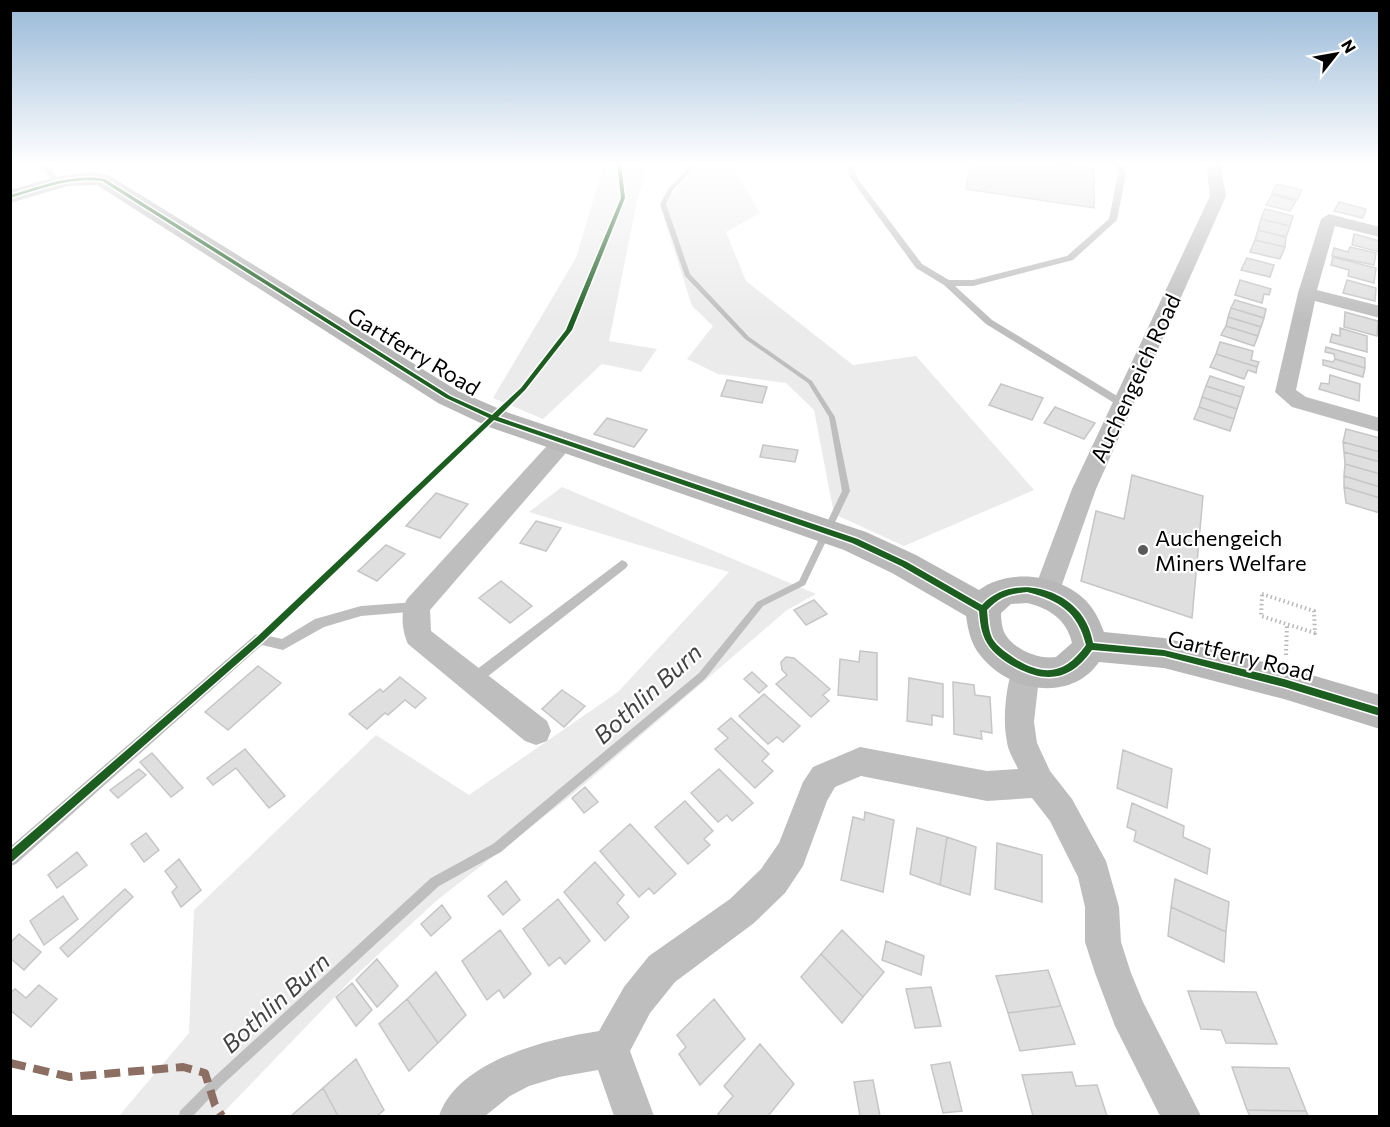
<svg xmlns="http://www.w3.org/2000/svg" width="1390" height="1127" viewBox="0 0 1390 1127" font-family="Commissioner,sans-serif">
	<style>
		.green { fill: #ebebeb }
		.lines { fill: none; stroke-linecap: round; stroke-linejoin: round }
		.stream { fill: #bebebe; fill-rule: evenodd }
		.building { fill: #dfdfdf; stroke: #c6c6c6; stroke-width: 1.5 }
		.path { stroke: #b9b9b9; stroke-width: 4; stroke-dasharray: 1.5 3; stroke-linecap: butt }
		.lane { fill: #bebebe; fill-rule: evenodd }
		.street { fill: #bebebe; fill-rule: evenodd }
		.secondary { fill: #b8b8b8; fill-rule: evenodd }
		.quiet { stroke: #8d6e63; stroke-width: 8; stroke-dasharray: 16 8; stroke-linecap: butt }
		.cycleway-casing { stroke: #fff; stroke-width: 3 }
		.cycleway { fill: #1b5e20; fill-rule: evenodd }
		.poi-dot { fill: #595959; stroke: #fff; stroke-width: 2 }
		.labels { text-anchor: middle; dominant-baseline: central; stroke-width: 4.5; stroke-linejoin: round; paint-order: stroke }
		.street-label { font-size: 22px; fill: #000; stroke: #fff }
		.poi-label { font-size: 22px; fill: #000; stroke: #fff; text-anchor: start }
		.water-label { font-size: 24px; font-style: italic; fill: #434343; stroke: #fff }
	</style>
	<rect width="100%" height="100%" fill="#fff"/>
	<path class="green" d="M602 163H649L637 201 609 341 657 349 641 372 602 364 543 419 493 398 576 258 603 167Z
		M676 163H730L760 213 726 232 746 281 853 365 916 356 1034 490 904 546 834 514 814 410 786 383 718 374 687 359 713 326 692 306 660 206 689 177Z
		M562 487 816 594 787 610 573 794 436 901 352 979 220 1116H119L189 1033 194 910 376 735 469 795 618 692 729 572 529 512Z"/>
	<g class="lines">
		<path class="stream" d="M688 163H693L695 167 673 190 666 204 690 274 749 337 812 381 835 417 850 491 806 583 805 585 763 606 705 679 501 852 439 886 221 1086 193 1116H179L180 1111 213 1078 431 878 493 844 699 673 757 602 799 581 842 491 829 417 808 383 745 339 685 276 660 204 669 188 690 167Z"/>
	</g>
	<path class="building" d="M971 163H1051L1094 169V208L966 189Z
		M1277 184 1302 190 1297 200 1272 193Z
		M1272 195 1296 201 1290 211 1266 205Z
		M1339 202 1366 209 1363 218 1334 211Z
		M1265 209 1293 216 1290 226 1261 219Z
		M1261 219 1290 226 1286 237 1258 230Z
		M1258 230 1286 237 1285 247 1255 240Z
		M1354 234 1380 241V252L1352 245Z
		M1255 240 1285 247 1280 259 1250 252Z
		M1350 247 1376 253 1374 265 1332 256 1334 248 1348 252Z
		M1333 257 1376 268 1374 283 1348 276 1349 270 1331 265Z
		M1247 258 1274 265 1270 277 1241 270Z
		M1240 280 1271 289 1269 295 1264 294 1262 303 1235 295Z
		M1347 280 1376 288 1375 301 1343 293Z
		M1235 300 1266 309 1264 318 1231 308Z
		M1231 308 1264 318 1261 327 1228 317Z
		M1345 312 1378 321 1377 336 1344 327Z
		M1228 317 1261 327 1258 336 1226 326Z
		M1226 326 1258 336 1254 346 1221 335Z
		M1340 328 1367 336V352L1330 342 1332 334 1340 336Z
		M1220 342 1253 351 1251 360 1259 362 1257 367 1216 354Z
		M1326 347 1365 358V368L1335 359 1334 354 1325 352Z
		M1216 354 1257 367 1256 373 1248 370 1244 379 1210 367Z
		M1335 359 1365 368 1363 377 1323 365V360L1333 362Z
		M1330 375 1360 384 1359 401 1319 389 1321 383 1329 384Z
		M1210 376 1244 387 1241 397 1206 386Z
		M727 380 767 387 762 403 721 396Z
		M1001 384 1043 398 1032 420 989 405Z
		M1206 386 1241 397 1237 409 1202 397Z
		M1202 397 1237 409 1234 419 1199 407Z
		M1055 407 1095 423 1084 439 1044 423Z
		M1199 407 1234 419 1230 431 1194 419Z
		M607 418 647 430 634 447 594 434Z
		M1346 429 1380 438V452L1343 442Z
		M1343 442 1380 452V462L1344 452Z
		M763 445 798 450 795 462 760 457Z
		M1344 452 1380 462V474L1345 464Z
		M1345 464 1380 474V487L1344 476Z
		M1132 475 1203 496 1192 618 1081 581 1096 511 1124 519Z
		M1344 476 1380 487V498L1344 487Z
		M1344 487 1380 498V513L1346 503Z
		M436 493 468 504 440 538 406 526Z
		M536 521 561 528 546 551 520 543Z
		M386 545 405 554 377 581 358 571Z
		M501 581 532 606 510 623 479 598Z
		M814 600 827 614 806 625 794 610Z
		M860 651 877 653V700L838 695 840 659 859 662Z
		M786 657 794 658 830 689 823 695 829 701 811 717 776 684 787 675 782 670 781 662Z
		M258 666 281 683 228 730 205 712Z
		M752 672 767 686 759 693 744 679Z
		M400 677 426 698 415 708 405 700 388 715 385 713 367 729 349 714 380 689 383 692Z
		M909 678 943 684V717L932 715V725L907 721Z
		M953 682 974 685 975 695 990 697 992 733 981 731 982 739 954 734Z
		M562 690 585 706 564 727 542 709Z
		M764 694 800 726 783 742 777 737 768 744 739 716Z
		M731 718 769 754 762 761 773 771 755 788 715 749 728 738 718 729Z
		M245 749 285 796 269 808 236 768 213 785 207 778Z
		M1123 750 1172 769 1167 808 1117 788Z
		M152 753 183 788 171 797 140 762Z
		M139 769 146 775 118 798 110 790Z
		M719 769 753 803 732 821 727 815 718 822 691 793Z
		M585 787 598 802 584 813 572 798Z
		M685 801 713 831 704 839 710 845 688 864 655 827Z
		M1132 803 1184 826 1183 837 1210 849 1207 874 1134 841 1136 831 1127 827Z
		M865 812 894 820 883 892 841 880 853 817 864 820Z
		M630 824 676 874 654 894 649 888 639 897 600 851Z
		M917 828 947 837 940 885 910 874Z
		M146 833 159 850 144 862 131 844Z
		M947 837 976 847 970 895 940 885Z
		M997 843 1042 855V902L995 889Z
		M77 852 87 865 57 888 48 875Z
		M179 859 201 890 181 907 172 892 177 887 165 871Z
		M595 862 624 895 617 903 629 917 605 941 564 892Z
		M1175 879 1229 902 1226 932 1171 907Z
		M506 881 520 900 503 915 488 896Z
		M125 889 133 897 68 957 60 948Z
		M63 896 78 919 44 945 30 921Z
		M558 899 590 941 565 964 560 957 549 966 523 929Z
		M442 905 451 918 431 936 421 924Z
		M1171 907 1226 932 1224 962 1168 936Z
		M500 930 531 974 504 998 499 990 487 1000 462 961Z
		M842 930 884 972 863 997 821 954Z
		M19 934 41 952 24 970 10 958V943Z
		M886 941 924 956 921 975 882 960Z
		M821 954 863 997 842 1023 801 977Z
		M377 959 398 986 377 1007 356 980Z
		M1048 970 1061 1006 1008 1013 996 976Z
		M436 972 466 1015 438 1043 407 999Z
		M352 983 372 1010 356 1026 336 997Z
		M39 985 57 999 31 1027 10 1010V993L15 989 26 998Z
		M931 987 941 1026 915 1028 906 989Z
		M1188 991 1256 992 1277 1044 1226 1043 1221 1030 1201 1029Z
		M407 999 438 1043 409 1071 379 1024Z
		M714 999 745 1039 700 1085 679 1054 686 1047 677 1035Z
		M1061 1006 1075 1044 1020 1051 1008 1013Z
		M760 1044 794 1084 768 1116H720L718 1114 733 1096 724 1086Z
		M356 1059 384 1110 377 1116H338L323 1088Z
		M950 1062 962 1111 943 1113 931 1065Z
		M1232 1067 1289 1068 1306 1111 1247 1110Z
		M1072 1072 1076 1086 1097 1085 1107 1116H1033L1022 1075Z
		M873 1080 880 1116H860L854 1082Z
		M323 1088 338 1116H291Z
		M1247 1110 1306 1111 1308 1116H1250Z"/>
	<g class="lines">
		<path class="path" d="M1262 594 1314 611 1315 633 1261 616Z
			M1286 655 1287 624"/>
		<path class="lane" d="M40 163H47L61 183 60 185H54Z
			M845 163H852L858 179 922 264 949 280H973L1067 256 1109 219 1118 174 1116 163H1123L1126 174 1117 220 1073 260 973 286H955L992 320 1127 402V406H1119L986 324 944 285 916 268 851 179Z
			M622 560 626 562 628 565 626 568 478 684 473 686 468 684 466 680 468 676Z
			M416 602 420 603 422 607 420 611 361 616 324 627 283 650 262 645 16 864 10 866V847L255 635 260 634 282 639 315 619 361 606Z"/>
		<path class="street" d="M1206 163H1220L1226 196 1096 489 1059 593 1055 600 1046 604 1037 600 1033 593 1072 489 1210 196Z
			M1329 214 1380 227V237L1335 226 1317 290 1380 306V318L1315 301 1296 390 1306 397 1380 418V432L1292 407 1275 392 1298 293 1321 219Z
			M563 434 571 437 574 442 571 447 430 610 431 631 547 721 551 731 547 741 536 745 525 741 408 644C402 631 400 612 407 599L555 437Z
			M1026 657 1036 660 1040 669 1034 722 1037 743 1050 771 1072 799 1106 861 1119 907 1121 942 1131 973 1143 1002 1201 1116H1160L1115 1026 1095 973 1085 942V907L1078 877 1050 821 1032 798 987 801 861 776 835 787 827 801 803 866 785 893 754 923 675 982 650 1013 630 1051 654 1116H614L598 1070 559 1077 529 1086 510 1096 485 1116H439C457 1061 547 1039 599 1031L624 987 649 956 730 899 761 869 779 843 803 782 813 767 860 747 987 771 1018 769C1014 760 1008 751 1007 742 1002 720 1006 680 1016 660Z"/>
		<path class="secondary" d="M91 172 110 176 458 391 509 413 866 532 916 555 979 590C1010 567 1063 575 1088 603 1096 612 1100 622 1104 632L1164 638 1284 667 1380 695V729L1284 699 1164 668 1099 662C1071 703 1008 692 980 655 971 644 968 630 966 616L892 573 844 550 489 427 438 403 97 185 68 186 10 203V190L56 177ZM1027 603C1049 608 1067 620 1072 643L1056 657C1039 660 1012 649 1004 632 1002 627 1001 619 1001 613L1011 604Z"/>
		<path class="quiet" d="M10 1063 70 1077 183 1067 205 1073 215 1105 222 1116"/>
		<g class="cycleway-casing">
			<path id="cycleway" d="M617 163H621L625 198 572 330 525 390 498 417 858 539 907 562 982 605C1008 576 1058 585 1080 613 1087 622 1091 632 1093 643L1164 650 1284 679 1380 708V716L1284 687 1164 656 1092 650C1071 680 1047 684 1015 667 1004 661 993 653 987 643 981 633 980 622 979 611L901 566 852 543 494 420 263 641 13 861 10 863V851L257 637 489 418 446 398 102 181C69 177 41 189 10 198V195C42 186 72 173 105 179L450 396 492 415 521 388 566 330 621 198ZM1027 592C1059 600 1078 612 1086 645 1066 673 1046 677 1017 660 1008 654 997 647 992 638 988 629 988 619 987 610 1000 596 1009 594 1027 592Z"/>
		</g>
		<use href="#cycleway" class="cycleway"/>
	</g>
	<linearGradient id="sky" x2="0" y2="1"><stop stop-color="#97b8d7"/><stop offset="0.51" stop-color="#fff"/><stop offset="1" stop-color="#fff" stop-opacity="0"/></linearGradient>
	<rect width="1390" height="321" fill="url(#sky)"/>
	<circle class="poi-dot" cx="1143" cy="550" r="6"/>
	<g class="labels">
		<g class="street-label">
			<text transform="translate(414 351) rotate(31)">Gartferry Road</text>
			<text transform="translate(1135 378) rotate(-65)">Auchengeich Road</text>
			<text transform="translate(1241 655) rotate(14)">Gartferry Road</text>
		</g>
		<g class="poi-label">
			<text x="1155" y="537">Auchengeich<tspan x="1155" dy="25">Miners Welfare</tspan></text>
		</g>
		<g class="water-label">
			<text transform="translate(647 693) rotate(-42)">Bothlin Burn</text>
			<text transform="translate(275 1002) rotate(-42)">Bothlin Burn</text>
		</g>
	</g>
	<rect width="1390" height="1127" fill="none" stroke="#000000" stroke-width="24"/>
	<g transform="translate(1336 54) rotate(59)" stroke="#ffffff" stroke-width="4.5" paint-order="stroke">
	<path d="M0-4.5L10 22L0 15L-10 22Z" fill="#000000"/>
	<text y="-9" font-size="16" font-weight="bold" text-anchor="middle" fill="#000000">N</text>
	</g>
</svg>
